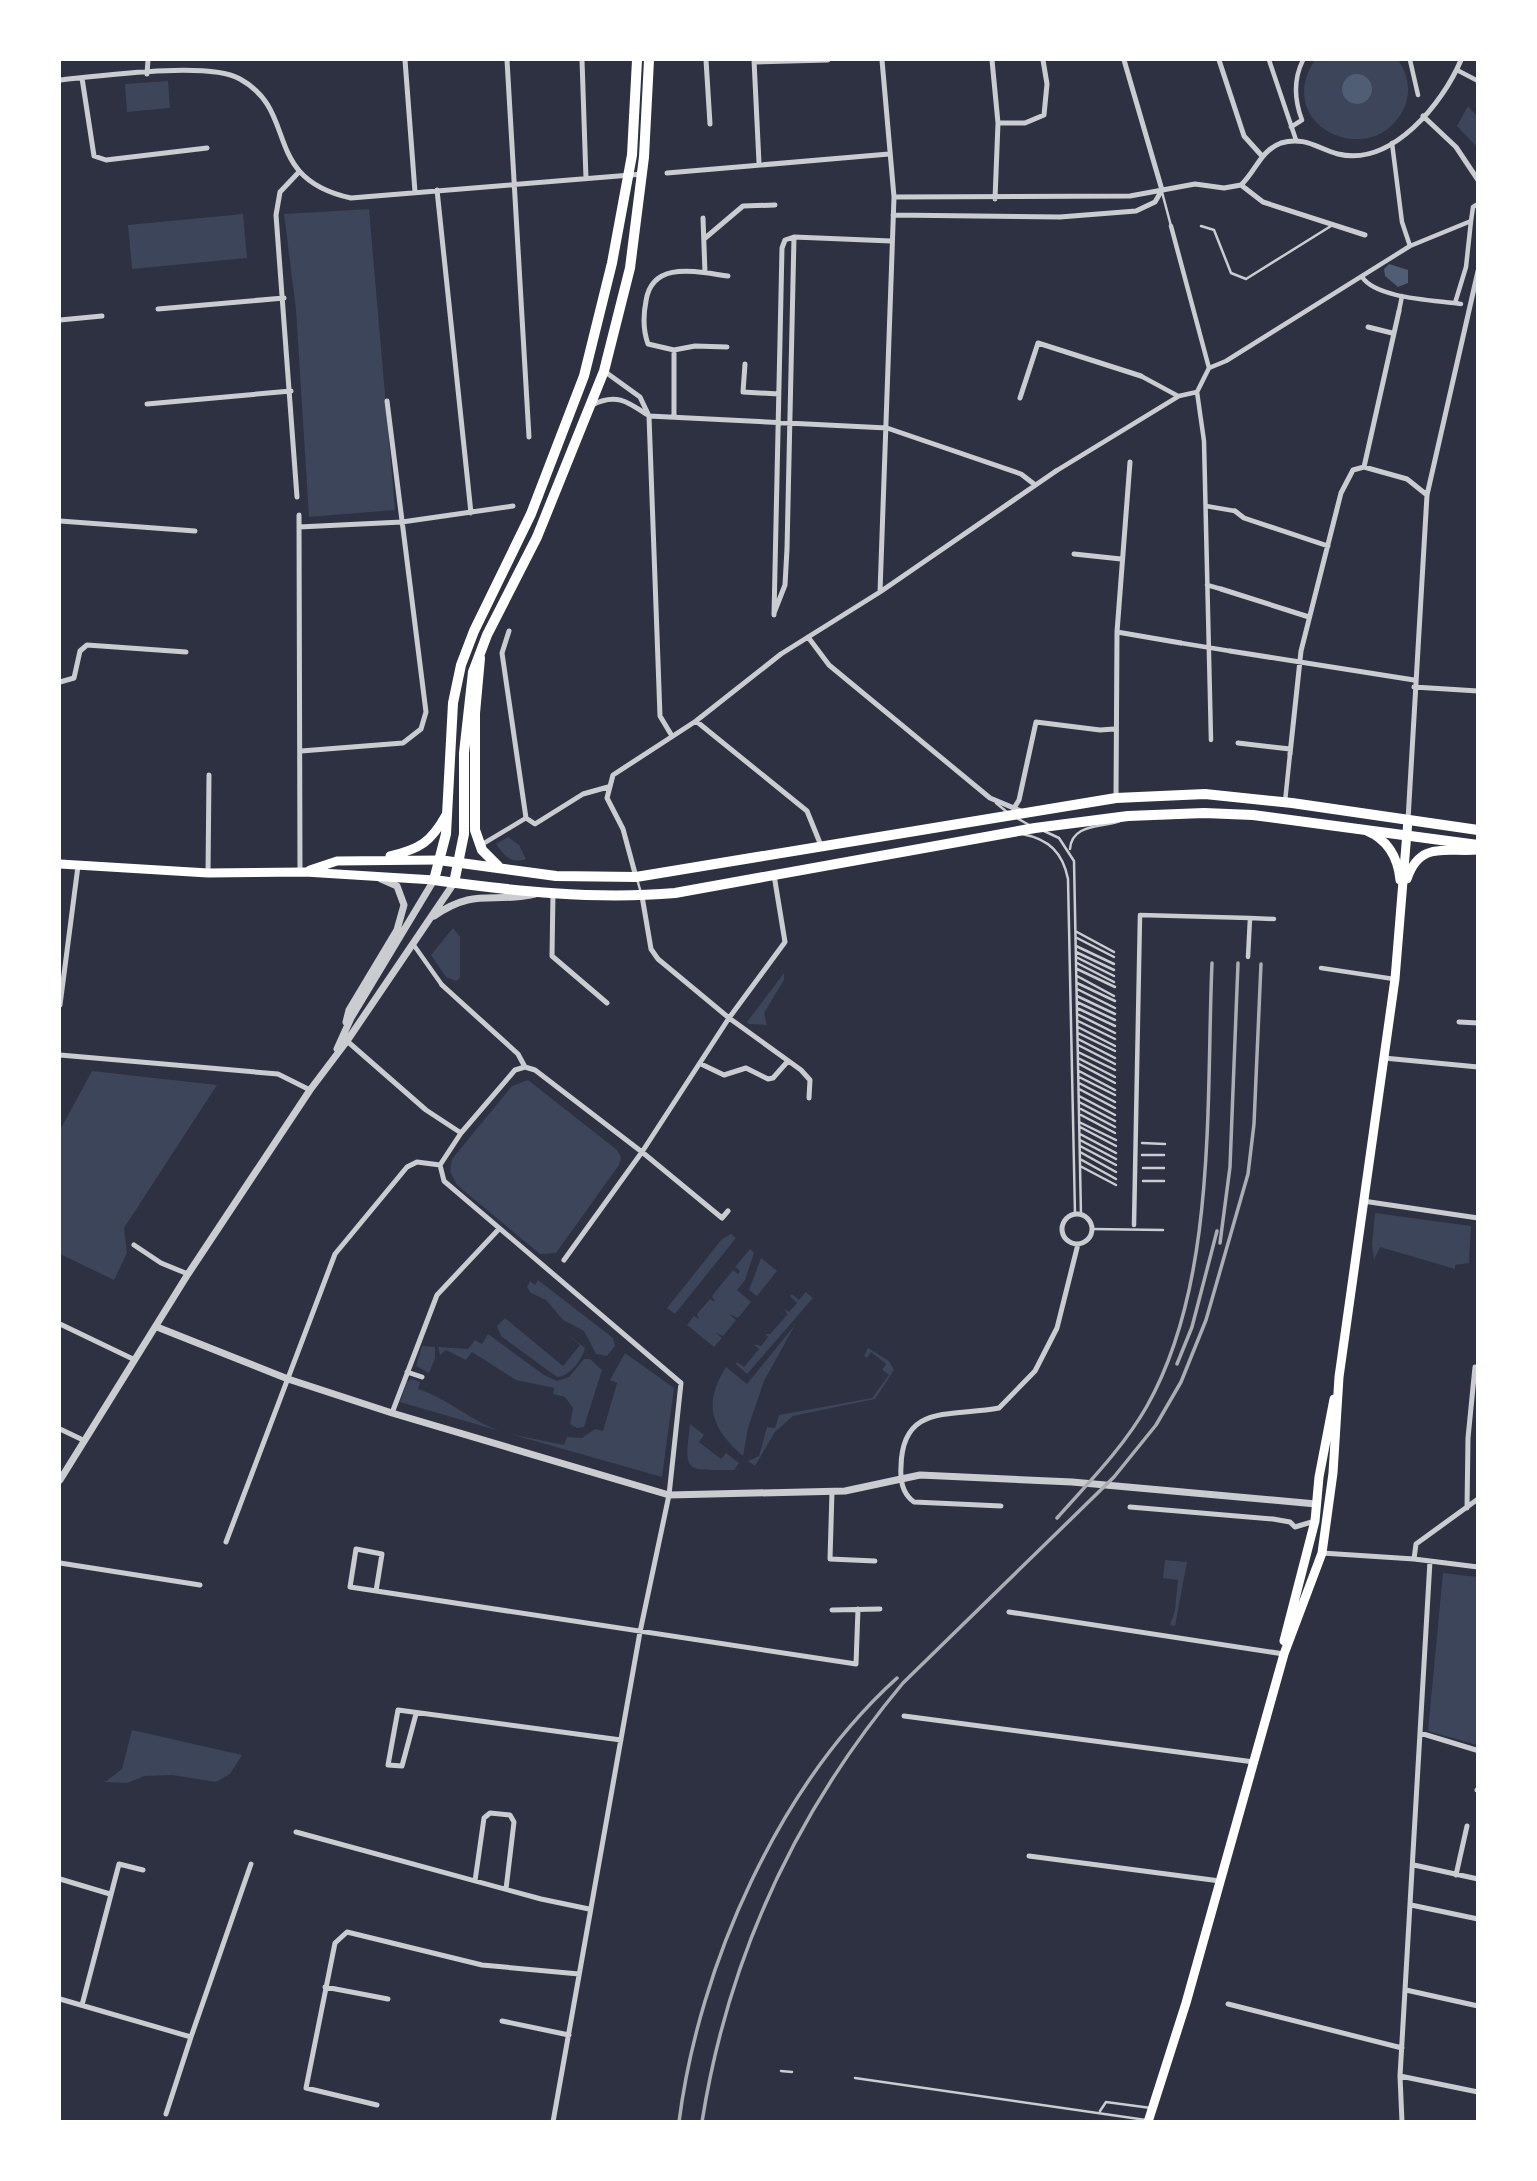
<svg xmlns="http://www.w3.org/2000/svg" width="1537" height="2181" viewBox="0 0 1537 2181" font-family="'PT Sans',sans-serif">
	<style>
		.green { fill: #3c4559 }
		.water { fill: #4f5d75 }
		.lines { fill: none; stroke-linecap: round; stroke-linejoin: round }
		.service { stroke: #caccd0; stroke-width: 2.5 }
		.pedestrian { stroke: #caccd0; stroke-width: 4.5 }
		.minor { stroke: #caccd0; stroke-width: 5 }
		.tertiary { stroke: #caccd0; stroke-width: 7 }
		.primary { stroke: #fff; stroke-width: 9 }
		.trunk { stroke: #fff; stroke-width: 10 }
		.rail { stroke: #abadb3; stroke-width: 3.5 }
	</style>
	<rect width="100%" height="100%" fill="#2d3142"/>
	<path class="green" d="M1315 60H1398C1408 74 1411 90 1405 106 1376 174 1270 127 1315 60Z
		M168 81 170 108 127 112 125 84Z
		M1468 106 1477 116V147L1457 126Z
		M369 209 395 510 309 517 296 310 284 214Z
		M243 214 247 258 132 269 128 225Z
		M508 837 519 845 526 859C510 864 505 856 496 844Z
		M453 928 460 937V978L456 981 446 977 431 955Z
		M784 973V980L764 1013 767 1025 749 1024 747 1022Z
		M92 1071 217 1085 124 1228 127 1253 114 1280 60 1254V1130Z
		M528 1080 617 1150 621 1157 619 1165 556 1253 540 1254 457 1185 450 1171 452 1159 512 1086Z
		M1375 1213 1471 1226 1469 1263 1455 1265V1269L1380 1247 1374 1260 1372 1245Z
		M731 1234 736 1238 675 1314 667 1308 722 1239Z
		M750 1249 754 1253 745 1280 737 1290 751 1302 738 1318 729 1314 736 1320 723 1336 715 1332 722 1338 714 1347 687 1325 694 1316 699 1319 697 1314 710 1299 715 1302 712 1296 733 1270 738 1274 740 1271 735 1267Z
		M761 1258 777 1271 757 1296 749 1290Z
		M538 1280 613 1338 615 1346 607 1356 596 1354 584 1331 563 1320 546 1300 531 1293 527 1287 530 1281 535 1285Z
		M806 1292 813 1298 747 1374 736 1364 737 1362 744 1367 759 1349 753 1344 761 1346 768 1337 765 1334H770L787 1315 785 1309 789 1312 797 1303 790 1296 792 1294 799 1300Z
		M505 1318 563 1366 580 1345 563 1331 585 1348C582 1360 569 1377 557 1377L501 1336 497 1326Z
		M795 1325 764 1381 748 1428 743 1456C712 1429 702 1405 726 1367L747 1384Z
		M488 1334 544 1375 557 1381 569 1377 584 1359H590L602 1370 584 1427 577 1428 570 1424 573 1408 565 1397 553 1394 554 1388 516 1380 472 1352 466 1360 446 1350 440 1355 438 1347 468 1349 475 1340 482 1344Z
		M422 1346 435 1347V1358L429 1373 416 1366Z
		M868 1348 889 1361 894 1370 875 1399 793 1416 775 1432 755 1466 748 1461 759 1456 767 1427 775 1428 779 1415 872 1398 889 1375 882 1370 886 1364 871 1352 867 1358 864 1356Z
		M625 1353 674 1388 662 1477 510 1434 564 1445 567 1437 582 1438 595 1429 603 1431 617 1383 610 1380Z
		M412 1379 420 1382 418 1389C449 1399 472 1422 503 1432L400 1402 407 1382Z
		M690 1424 704 1435 699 1442 721 1459 726 1453 739 1463 734 1470C684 1470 684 1474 690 1424Z
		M1165 1560 1187 1562 1175 1626 1170 1625 1175 1610 1178 1580 1163 1578Z
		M1443 1573 1477 1577V1745L1428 1731Z
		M132 1730 242 1755 230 1774 216 1782 172 1775 145 1776 127 1783 105 1782 122 1769Z"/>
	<path class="water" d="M1342 89a15 15 0 1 1 30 0a15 15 0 1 1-30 0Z
		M1389 264 1408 270V283L1398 287 1385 276 1384 269Z"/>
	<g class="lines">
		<path class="service" d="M1162 192 1171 226
			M1201 226 1214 230 1231 273 1246 279 1331 226
			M996 803 1007 812
			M1015 817 1031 826
			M1044 831 1059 838 1074 861 1081 1215
			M1022 834C1049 839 1063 853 1068 879L1075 1214
			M1070 849C1072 823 1102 828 1120 821
			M637 879 641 893
			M1077 932 1114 952
			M1077 938 1114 957
			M1076 946 1114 964
			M1076 952 1114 970
			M1076 957 1114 976
			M1077 963 1114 982
			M1077 969 1115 987
			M1077 976 1114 996
			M1077 983 1115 1001
			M1077 989 1115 1008
			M1077 996 1115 1014
			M1077 1002 1115 1020
			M1077 1008 1115 1026
			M1077 1014 1115 1033
			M1078 1021 1115 1039
			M1078 1027 1115 1046
			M1078 1033 1115 1051
			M1078 1039 1115 1058
			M1078 1045 1115 1064
			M1078 1052 1115 1070
			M1078 1058 1115 1077
			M1079 1064 1115 1083
			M1079 1071 1115 1090
			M1079 1077 1115 1095
			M1079 1083 1115 1102
			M1079 1089 1115 1108
			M1079 1096 1115 1115
			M1079 1102 1115 1121
			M1081 1109 1115 1127
			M1081 1115 1115 1133
			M1079 1122 1116 1140
			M1080 1127 1116 1146
			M1080 1134 1116 1153
			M1080 1140 1116 1159
			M1142 1143 1165 1144
			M1080 1146 1116 1165
			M1080 1152 1116 1172
			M1142 1155H1164
			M1080 1159 1116 1179
			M1080 1166 1116 1185
			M1143 1168H1164
			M1143 1181H1164
			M1092 1229 1163 1230
			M781 2071 792 2072
			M855 2078 1146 2120
			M1100 2111 1106 2102 1151 2108"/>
		<path class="pedestrian" d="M1269 60 1296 140
			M1410 60 1418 95
			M1457 70 1478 81
			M1291 127 1302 120C1294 99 1293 80 1303 60
			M1392 143 1402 222 1410 246
			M1171 226 1209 368
			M1362 277C1377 299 1435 300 1461 304
			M1455 303 1466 267 1471 221
			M1399 311 1402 296
			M1209 368 1226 361 1410 246 1471 221 1473 207 1478 204
			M1141 376 1178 396
			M1197 392 1204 441 1211 740
			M1197 392 1209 368
			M1056 471 1179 396 1197 392
			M1206 506 1235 511
			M1207 585 1221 589
			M1181 643 1230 651
			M1285 802 1290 754
			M481 845 526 818
			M1250 918 1274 919
			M413 944 442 985
			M1321 968 1394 979
			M1134 1225 1140 915 1250 918 1248 957"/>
		<path class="minor" d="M405 60 415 192
			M507 60 529 437
			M582 60 586 179
			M706 60 710 124
			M754 60 759 163
			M992 60 998 123 995 199
			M1124 60 1162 190
			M1219 60 1244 136 1262 156
			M755 62 828 60
			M147 74 148 60
			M82 78 94 156 106 160 207 148
			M60 80C99 76 209 61 240 79 300 112 260 178 351 198L643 174
			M1423 116 1456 147 1478 180
			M998 123H1025L1044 115 1047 84 1043 60
			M667 173 889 154
			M1241 185C1256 171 1260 151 1281 143 1304 136 1317 148 1338 154 1392 167 1443 103 1461 60
			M1241 185 1263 202 1365 235
			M437 190 471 513
			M894 197 1130 196 1195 184 1224 188 1241 185
			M893 215 1060 217 1136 211 1155 202 1162 190
			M703 218 705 273
			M704 239 743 206 775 205
			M158 309 284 298
			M60 320 102 316
			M1368 327 1392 333
			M674 350 695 346 727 347
			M745 364 743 392 779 394
			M604 371 640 397 649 416 660 716 672 736
			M1020 398 1038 343 1141 376
			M147 404 291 391
			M592 405C615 393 627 401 646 414
			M649 416 887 428 1021 474 1034 484
			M674 416V350L648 344C643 330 643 316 646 301 652 260 697 272 728 276
			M1364 467 1399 311
			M1364 467 1407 479 1427 495
			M297 497 276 215 280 192 298 173
			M1235 511 1244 518 1328 546
			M299 515 300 872
			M60 521 195 531
			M299 527 402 522 513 506
			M1074 554 1121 559
			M1221 589 1309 617
			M880 592 894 197 882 60
			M774 613 785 585 787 549 794 237
			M774 615 782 248 785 240 794 237 891 241
			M509 631 502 653 526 818 535 824 583 794 608 787
			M1117 632 1181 643
			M808 637 829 665 990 798 1021 811
			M1230 651 1414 680
			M60 682 74 678 80 651 87 645 186 652
			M1414 687 1478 691
			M696 721 807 811 822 848
			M1238 743 1290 749
			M301 751 403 743 421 729 426 712 387 401
			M1290 754 1301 651 1341 493 1353 470 1364 467
			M1116 798 1117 632 1130 462
			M1014 808 1019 800 1036 722 1100 730 1114 729
			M1408 820 1427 495 1478 271
			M208 873 209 775
			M636 877 623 829 607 798 613 775 696 721 781 654 880 592 1056 471
			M553 893 552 956 607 1003
			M642 896 651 949 658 959 729 1018 801 1070 810 1080 809 1098
			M442 985 518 1054 525 1067 535 1070 642 1152 722 1218 728 1211
			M60 1005 78 866
			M1459 1022 1478 1023
			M347 1041 426 1110 461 1133
			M60 1055 278 1074 310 1090
			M1384 1058 1478 1067
			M701 1064 724 1075 746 1068 768 1079 773 1078 788 1061
			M440 1165 444 1181 681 1383 669 1495 640 1632 553 2122
			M440 1165 461 1133 515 1070 525 1067
			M1363 1201 1478 1218
			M1062 1229a15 15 0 1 1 30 0a15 15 0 1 1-30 0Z
			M134 1245 161 1263 188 1274
			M564 1260 642 1152 729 1018 785 942 774 875
			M60 1324 135 1360
			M407 1372 422 1377
			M392 1413 437 1295 498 1230
			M60 1429 83 1440
			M832 1491 830 1559 875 1561
			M1001 1506 914 1502C903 1494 900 1481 901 1467 902 1403 951 1417 999 1408L1035 1371 1057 1328 1078 1244
			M1130 1507 1273 1519 1290 1522 1295 1527 1315 1521
			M1467 1508 1468 1438 1475 1367
			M226 1542 335 1254 407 1167 417 1162 440 1165
			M1322 1553 1414 1559 1478 1567
			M1414 1559 1416 1544 1478 1499
			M60 1563 200 1585
			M376 1591 382 1554 356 1549 350 1587 856 1664 858 1609
			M832 1610 880 1609
			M1009 1612 1284 1654
			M416 1714 402 1766 388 1765 398 1710 621 1740
			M904 1716 1254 1762
			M1420 1733 1476 1750
			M1477 1790H1478
			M296 1832 541 1899 589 1909
			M1029 1856 1220 1881
			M1414 1865 1478 1879
			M1456 1875 1467 1826
			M60 1879 110 1894
			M475 1881 484 1818 490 1813 510 1815 514 1822 506 1889
			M1411 1905 1478 1919
			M325 1987 388 1999
			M1406 1990 1478 2006
			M60 1999 191 2037 251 1864
			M1228 2004 1402 2048
			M82 2005 119 1864 143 1870
			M502 2021 569 2035
			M1400 2076 1478 2092
			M377 2105 306 2088 335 1943 347 1932 482 1965 579 1974
			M166 2114 191 2037
			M1402 2122 1400 2076 1430 1561"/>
		<path class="tertiary" d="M434 916C476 887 492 904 535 894
			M346 1022 349 1010 397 930 404 905 397 886 381 879
			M337 1049 351 1018 434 880
			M157 1327 288 1379 392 1413 669 1495 845 1491 920 1475 1072 1482 1316 1504
			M60 1480 188 1274 310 1090 347 1041 454 883"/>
		<path class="primary" d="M1367 831C1388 840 1398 858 1400 880
			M390 856C420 849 431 842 446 815
			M60 864 208 873 305 872 434 880
			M310 870 337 861 439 860
			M1407 879C1420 840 1446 853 1478 850
			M1284 1641 1315 1521 1319 1477 1334 1399
			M1148 2122 1186 2003 1284 1654 1322 1553 1333 1473 1339 1377 1395 979 1408 820"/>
		<path class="trunk" d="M637 60 632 155 612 263 584 376 531 514 474 631 461 665 453 703 446 834 434 880C513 891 595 900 675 893L1035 828 1128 816 1204 813 1253 815 1478 845
			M480 658 475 713V830L482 850 498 866
			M439 860 556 876 636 877 1116 798 1205 794 1292 803 1478 830
			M454 883 464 834V753L473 672 487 635 537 537 604 371 630 268 644 157 649 60"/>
		<path class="rail" d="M1220 1243 1230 1167 1238 963
			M1177 1364 1192 1327 1217 1231
			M1057 1518C1089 1482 1123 1448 1147 1406 1217 1282 1206 1103 1212 963
			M679 2122C699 1965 779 1785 897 1678
			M702 2122C728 1957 796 1811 903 1683L1114 1477 1156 1425 1181 1382 1206 1320 1248 1174 1254 1124 1261 964"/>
	</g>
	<rect width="1537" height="2181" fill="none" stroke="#ffffff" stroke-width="122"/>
</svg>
